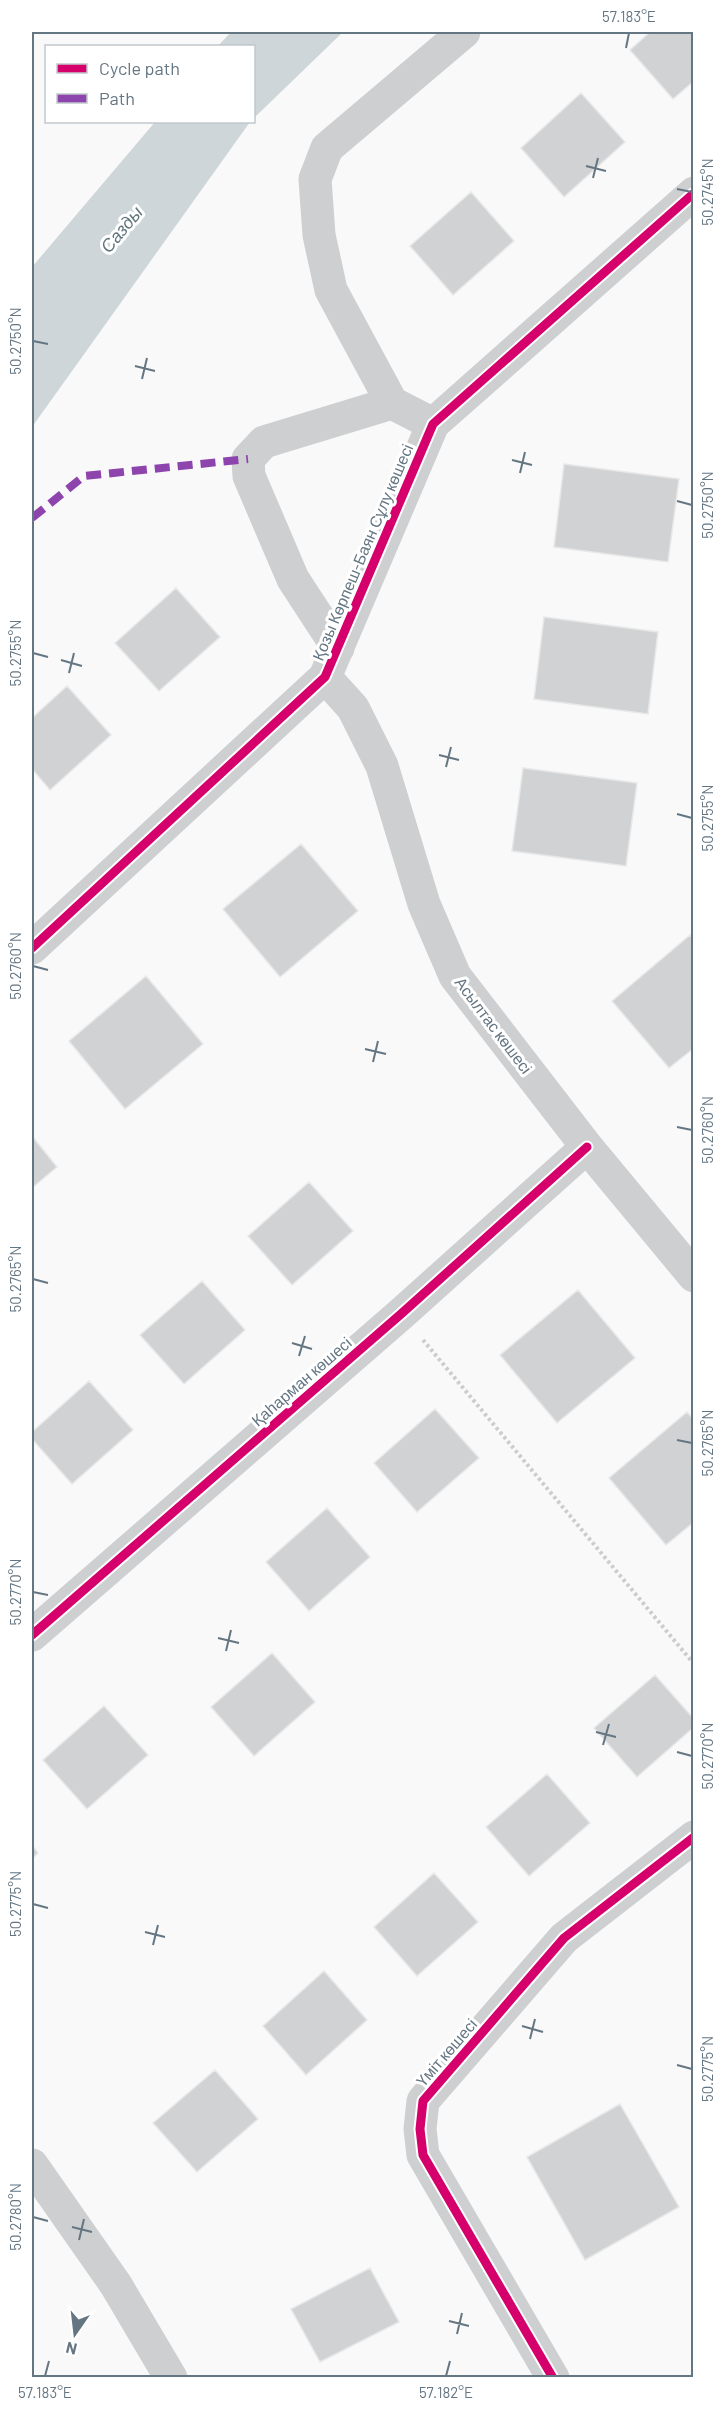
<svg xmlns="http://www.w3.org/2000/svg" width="725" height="2409" viewBox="0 0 725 2409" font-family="Barlow,sans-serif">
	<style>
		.water { fill: #ced6d9 }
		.building { fill: #d0d2d3; stroke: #e8e8e8; stroke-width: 1.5 }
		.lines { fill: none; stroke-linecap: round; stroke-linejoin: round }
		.path { stroke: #cbcccd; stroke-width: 4; stroke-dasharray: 3 3; stroke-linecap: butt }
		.minor { stroke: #cecfd0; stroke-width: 33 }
		.quiet { stroke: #8e44ad; stroke-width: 8; stroke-dasharray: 15 8; stroke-linecap: butt }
		.cycleway-casing { stroke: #fff; stroke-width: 13 }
		.cycleway { stroke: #d6006c; stroke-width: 9 }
		.ticks { fill: none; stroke: #657683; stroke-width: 2 }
		.labels { text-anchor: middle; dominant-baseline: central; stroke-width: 6; stroke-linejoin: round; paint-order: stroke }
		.street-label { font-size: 16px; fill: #657683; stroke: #fff }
		.water-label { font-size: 18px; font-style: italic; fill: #60757c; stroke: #fff }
		.neatline { fill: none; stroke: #657683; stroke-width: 2 }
		.ticks-label { font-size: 15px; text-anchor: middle; fill: #657683 }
	</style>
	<rect width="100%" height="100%" fill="#f9f9f9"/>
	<path class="water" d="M231 32H343L254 118V46H218Z
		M155 122H250L32 427V267Z"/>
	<path class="building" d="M650 32H694V81L673 99 630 50Z
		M581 93 625 142 564 197 521 148Z
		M471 192 514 241 453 295 410 246Z
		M564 464 679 479 668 562 554 547Z
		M176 588 220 637 159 691 115 643Z
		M544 617 658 632 648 714 534 699Z
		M67 686 111 735 50 790 32 769V718Z
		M523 768 637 783 626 866 512 851Z
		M301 844 358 911 280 977 223 909Z
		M690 935 694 940V1048L669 1068 612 1001Z
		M146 976 203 1044 125 1109 69 1041Z
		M32 1136 57 1167 32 1188Z
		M309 1182 353 1231 292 1285 248 1236Z
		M202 1281 245 1330 184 1384 140 1335Z
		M578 1290 635 1358 557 1423 500 1355Z
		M89 1381 133 1430 72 1484 32 1439V1432Z
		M435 1409 479 1458 417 1512 374 1463Z
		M687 1412 694 1420V1522L666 1545 609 1478Z
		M327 1508 370 1557 309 1611 266 1562Z
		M272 1653 315 1702 254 1756 211 1707Z
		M655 1675 694 1719V1727L637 1777 594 1728Z
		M104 1706 148 1755 87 1809 43 1760Z
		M547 1774 590 1823 529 1876 486 1827Z
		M32 1845 38 1853 32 1859Z
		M434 1873 478 1922 417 1976 374 1927Z
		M324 1971 367 2020 306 2075 263 2026Z
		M215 2070 258 2119 197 2172 153 2123Z
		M620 2104 679 2207 585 2260 527 2157Z
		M370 2268 399 2322 320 2362 291 2309Z"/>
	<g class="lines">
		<path class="path" d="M423 1340 694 1664"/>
		<path class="minor" d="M433 424 392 403 331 290 319 235 315 179 327 148 464 32
			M338 648 293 579 249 476 248 459 264 442 392 403
			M325 677 353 708 382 766 424 904 455 976 587 1147 694 1276
			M32 948 325 677 433 424 694 193
			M32 1635 401 1314 587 1147
			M32 2165 116 2285 171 2378
			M553 2378 423 2155 420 2129 423 2101 564 1938 694 1837"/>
		<path class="quiet" d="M32 518 84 476 248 459"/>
		<g class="cycleway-casing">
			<path id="cycleway" d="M32 948 325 677 433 424 694 193
				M32 1635 401 1314 587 1147
				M553 2378 423 2155 420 2129 423 2101 564 1938 694 1837"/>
		</g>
		<use href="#cycleway" class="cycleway"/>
	</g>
	<path class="ticks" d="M626 48 629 33M586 166 606 171M593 178 598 158M677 189 692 192M33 341 48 344M135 366 155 371M142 379 147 358M512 460 532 465M520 473 525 452M677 501 692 505M33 653 48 657M61 660 82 666M69 673 74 653M439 755 459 760M446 767 451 747M677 814 692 818M33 966 48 970M365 1049 386 1054M373 1062 378 1041M677 1127 692 1130M33 1279 48 1283M292 1343 312 1349M299 1356 305 1336M677 1440 692 1443M33 1592 48 1595M218 1638 239 1643M226 1651 231 1630M596 1732 616 1737M603 1745 609 1724M677 1752 692 1756M33 1904 48 1908M145 1932 165 1937M153 1945 158 1925M522 2026 543 2032M530 2039 535 2019M677 2065 692 2069M33 2217 48 2221M72 2227 92 2232M79 2240 84 2219M449 2321 469 2326M457 2334 462 2313M45 2376 49 2361M446 2376 450 2361"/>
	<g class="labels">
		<g class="street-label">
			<text transform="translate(362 552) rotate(-67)">Қозы Көрпеш-Баян Сұлу көшесі</text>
			<text transform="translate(494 1025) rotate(53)">Асылтас көшесі</text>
			<text transform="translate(301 1381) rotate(-41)">Қаһарман көшесі</text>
			<text transform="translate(446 2052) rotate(-49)">Үміт көшесі</text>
		</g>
		<g class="water-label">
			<text transform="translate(121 229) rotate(-50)">Сазды</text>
		</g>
	</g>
	<rect width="725" height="2409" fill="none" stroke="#ffffff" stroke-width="66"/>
	<rect x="45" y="45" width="210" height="78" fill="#ffffff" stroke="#c1c8cd" stroke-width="1.5"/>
	<rect x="57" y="64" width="30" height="9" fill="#d6006c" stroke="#c1c8cd" stroke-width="1.5"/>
	<text x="99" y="75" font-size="18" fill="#657683">Cycle path</text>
	<rect x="57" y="94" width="30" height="9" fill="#8e44ad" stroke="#c1c8cd" stroke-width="1.5"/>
	<text x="99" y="105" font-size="18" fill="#657683">Path</text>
	<g transform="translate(75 2334) rotate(194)" stroke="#ffffff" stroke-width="4.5" paint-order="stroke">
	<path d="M0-4.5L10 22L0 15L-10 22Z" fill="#657683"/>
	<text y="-9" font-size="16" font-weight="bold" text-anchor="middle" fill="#657683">N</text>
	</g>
	<rect x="33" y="33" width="659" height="2343" class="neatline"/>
	<g class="ticks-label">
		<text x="629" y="22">57.183°E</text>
		<text transform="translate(708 192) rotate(-90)" y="5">50.2745°N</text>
		<text transform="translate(16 341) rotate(-90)" y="5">50.2750°N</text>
		<text transform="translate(708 505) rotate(-90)" y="5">50.2750°N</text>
		<text transform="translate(16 653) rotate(-90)" y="5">50.2755°N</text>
		<text transform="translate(708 818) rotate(-90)" y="5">50.2755°N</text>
		<text transform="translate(16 966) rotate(-90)" y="5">50.2760°N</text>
		<text transform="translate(708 1130) rotate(-90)" y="5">50.2760°N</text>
		<text transform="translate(16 1279) rotate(-90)" y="5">50.2765°N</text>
		<text transform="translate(708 1443) rotate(-90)" y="5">50.2765°N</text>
		<text transform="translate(16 1592) rotate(-90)" y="5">50.2770°N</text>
		<text transform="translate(708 1756) rotate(-90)" y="5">50.2770°N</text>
		<text transform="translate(16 1904) rotate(-90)" y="5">50.2775°N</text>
		<text transform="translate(708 2069) rotate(-90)" y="5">50.2775°N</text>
		<text transform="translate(16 2217) rotate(-90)" y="5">50.2780°N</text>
		<text x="45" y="2398">57.183°E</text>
		<text x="446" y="2398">57.182°E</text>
	</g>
</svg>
